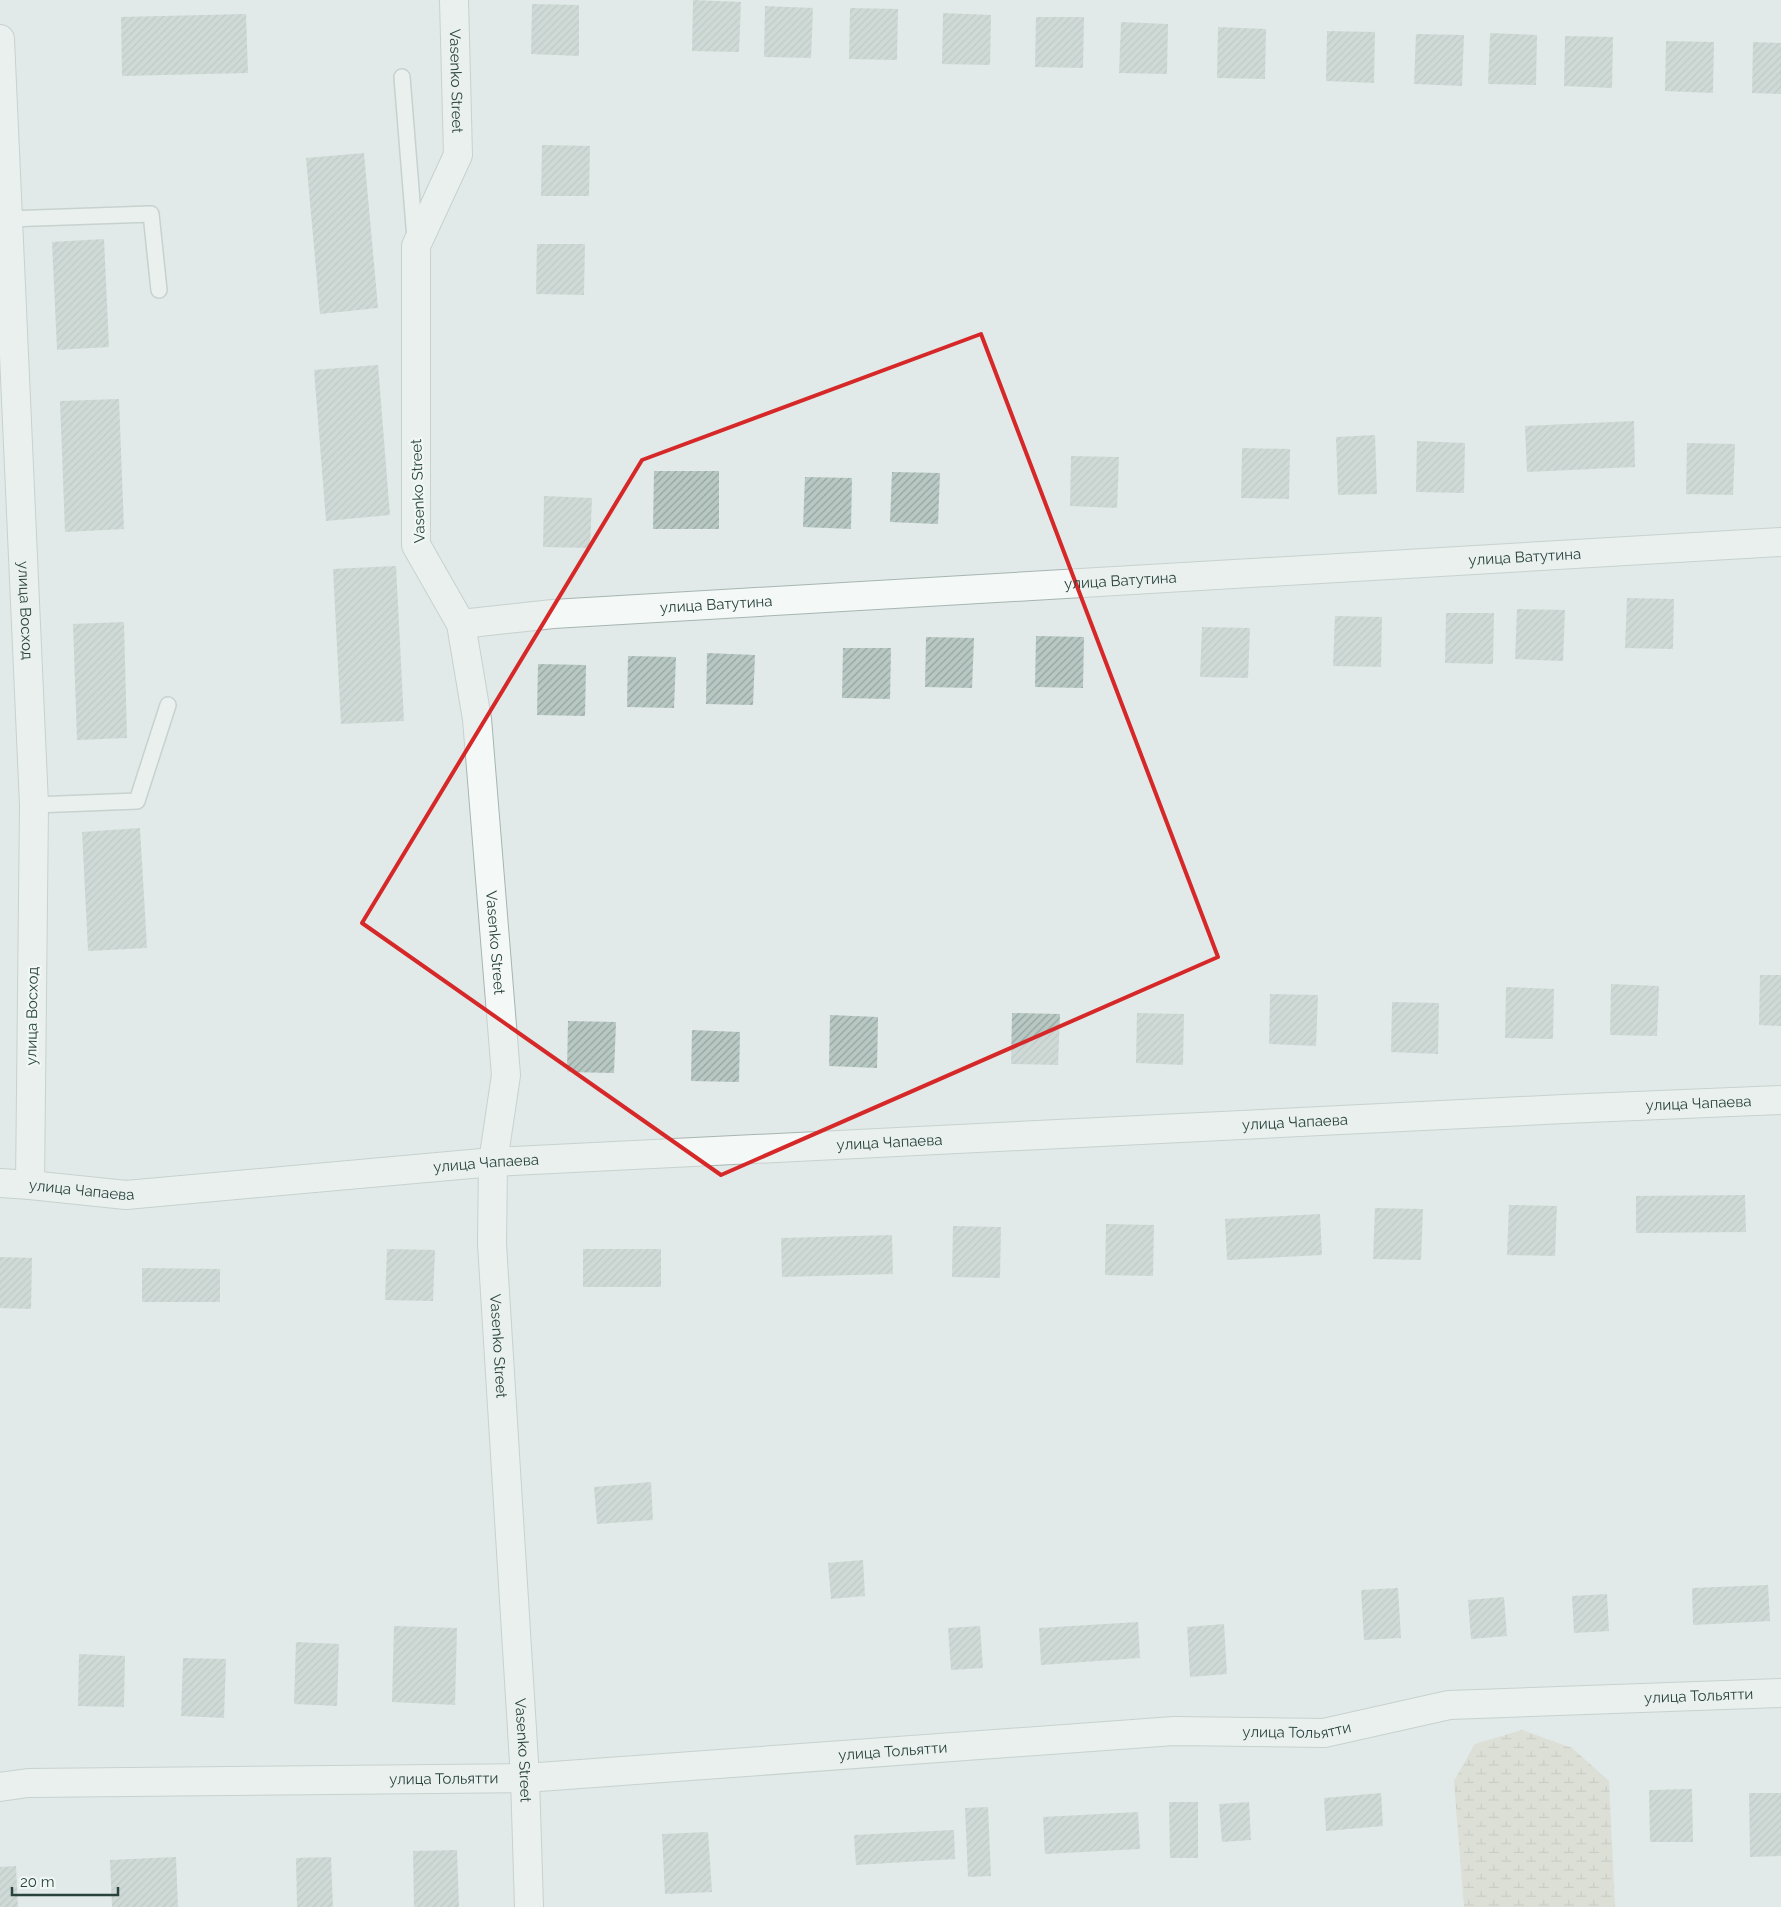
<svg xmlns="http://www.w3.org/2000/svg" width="1781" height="1907" viewBox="0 0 1781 1907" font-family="Raleway,sans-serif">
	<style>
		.wetland { fill: url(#wetland-marsh) }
		.building { fill: url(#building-hatch) }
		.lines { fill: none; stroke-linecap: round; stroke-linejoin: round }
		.lane-casing { stroke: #a6b5b1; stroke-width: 18 }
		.street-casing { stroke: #a6b5b1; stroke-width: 30 }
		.lane { stroke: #f4f8f7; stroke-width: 15 }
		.street { stroke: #f4f8f7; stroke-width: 28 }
		.marked { fill: none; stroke: #d62828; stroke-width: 4; stroke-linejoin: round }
		.labels { text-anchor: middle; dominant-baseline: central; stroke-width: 4.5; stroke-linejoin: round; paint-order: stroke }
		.street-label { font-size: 15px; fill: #28433c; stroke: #f1f7f5 }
	</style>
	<defs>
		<pattern id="wetland-marsh" width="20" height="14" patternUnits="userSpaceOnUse" patternTransform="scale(1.25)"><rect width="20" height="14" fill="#d4d2c2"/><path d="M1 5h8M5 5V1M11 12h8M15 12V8" fill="none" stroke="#acac9f"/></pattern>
		<pattern id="building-hatch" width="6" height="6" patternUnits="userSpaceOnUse" patternTransform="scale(1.25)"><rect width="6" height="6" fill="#b8c8c3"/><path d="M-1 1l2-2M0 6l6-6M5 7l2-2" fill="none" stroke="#96a4a0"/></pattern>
	</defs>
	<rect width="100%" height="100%" fill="#e1eae8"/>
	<path class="wetland" d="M1522 1730 1572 1748 1609 1781 1615 1907H1464L1454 1781 1475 1744Z"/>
	<path class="building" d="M693 0 741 2 739 52 692 51Z
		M532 4 579 5V56L531 54Z
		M765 6 813 8 811 58 764 57Z
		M850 8 898 9 897 60 849 59Z
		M943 13 991 15 990 65 942 64Z
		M246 14 248 73 122 76 121 17Z
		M1036 17H1084L1083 68 1035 67Z
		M1121 22 1168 24 1167 74 1119 73Z
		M1218 27 1266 29 1265 79 1217 78Z
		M1327 31 1375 32 1374 83 1326 81Z
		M1490 33 1537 35 1536 85 1488 84Z
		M1416 34 1464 35 1462 86 1414 84Z
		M1565 36 1613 37 1612 88 1564 86Z
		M1666 41 1714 42 1713 93 1665 91Z
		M1753 42 1781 43V94L1752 93Z
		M542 145 590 146 589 196H541Z
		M364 153 378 308 320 314 306 158Z
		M104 239 109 347 57 350 52 242Z
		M537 244H585L584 295 536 294Z
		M378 365 390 515 326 521 314 370Z
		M119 399 124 529 65 532 60 401Z
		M1634 421 1635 467 1527 472 1525 426Z
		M1375 435 1377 494 1338 495 1336 437Z
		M1417 441 1465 443 1464 493 1416 492Z
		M1687 443 1735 444 1733 495 1686 494Z
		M1242 448 1290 449 1289 499 1241 498Z
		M1071 456 1119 457 1117 508 1070 506Z
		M654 471H719V529H653Z
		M892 472 940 473 938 524 890 522Z
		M805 477 852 478 851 529 803 527Z
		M544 496 592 498 590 548 543 547Z
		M396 566 404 721 341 724 333 569Z
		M1627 598 1674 599 1673 649 1625 648Z
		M1517 609 1565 610 1563 661 1515 659Z
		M1446 613H1494L1493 664 1445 663Z
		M1335 616 1382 617 1381 667 1333 666Z
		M124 622 127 738 77 740 73 624Z
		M1202 627 1250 628 1248 678 1200 677Z
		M1036 636 1084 637 1083 688 1035 687Z
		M926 637 974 638 972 688 925 687Z
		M843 648H891L890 699 842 698Z
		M707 653 755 655 753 705 706 704Z
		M628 656 676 657 674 708 627 707Z
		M538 664 586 665 585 716 537 715Z
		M140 828 147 948 88 951 82 832Z
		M1760 975H1781V1026L1759 1025Z
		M1611 984 1659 986 1657 1036 1610 1035Z
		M1506 987 1554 989 1553 1039 1505 1038Z
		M1270 994 1318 995 1316 1046 1269 1044Z
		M1392 1002 1439 1003 1438 1054 1391 1052Z
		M1012 1013 1060 1014 1058 1065 1011 1064Z
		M1137 1013 1184 1014 1183 1065 1136 1063Z
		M830 1015 878 1017 877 1068 829 1066Z
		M568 1021 616 1022 614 1073 567 1072Z
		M692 1030 740 1032 739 1082 691 1081Z
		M1745 1195 1746 1232 1636 1233V1196Z
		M1509 1205 1557 1206 1555 1256 1507 1255Z
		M1375 1208 1423 1209 1421 1260 1373 1259Z
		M1320 1214 1322 1255 1227 1260 1225 1219Z
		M1106 1224 1154 1225 1153 1276 1105 1275Z
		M953 1226 1001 1227 1000 1278 952 1277Z
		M892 1235 893 1274 782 1277 781 1238Z
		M387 1249 435 1250 433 1301 385 1300Z
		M583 1249H661V1287H583Z
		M0 1257 32 1258 31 1309 0 1308Z
		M142 1268 220 1269V1302H142Z
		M651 1482 653 1520 597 1524 594 1487Z
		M863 1560 865 1596 831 1599 828 1563Z
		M1768 1585 1770 1621 1693 1625 1692 1588Z
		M1398 1588 1401 1638 1364 1640 1361 1590Z
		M1607 1594 1609 1631 1574 1633 1572 1596Z
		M1504 1597 1507 1636 1471 1639 1468 1600Z
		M1138 1622 1140 1658 1041 1665 1039 1628Z
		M1224 1624 1227 1674 1190 1677 1187 1627Z
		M394 1626 457 1628 455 1705 392 1702Z
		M980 1626 983 1668 951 1670 948 1628Z
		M296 1642 339 1644 337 1706 294 1704Z
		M79 1654 125 1656 124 1707 78 1706Z
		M183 1658 226 1659 224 1718 181 1716Z
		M1692 1789 1693 1842H1650L1649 1790Z
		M1381 1793 1383 1826 1326 1831 1324 1798Z
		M1749 1793H1781V1856L1750 1857Z
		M1169 1802H1198V1858H1170Z
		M1249 1802 1251 1840 1222 1842 1219 1804Z
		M988 1807 991 1876 968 1877 965 1808Z
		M1138 1812 1140 1849 1045 1854 1043 1817Z
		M954 1830 955 1859 856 1865 854 1835Z
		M708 1832 712 1892 665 1894 662 1834Z
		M457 1850 459 1907H414L413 1851Z
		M176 1857 178 1907H112L110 1860Z
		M331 1857 333 1907H297L296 1858Z
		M16 1866 18 1907H0V1867Z"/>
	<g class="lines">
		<g class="lane-casing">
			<path id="lane" d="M402 77 415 239
				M7 219 151 214 159 290
				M34 805 137 801 168 705"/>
		</g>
		<g class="street-casing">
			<g id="street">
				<path id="s1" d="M454 0 458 155 416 246V545L461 624 477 719 506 1075 493 1162 492 1244 525 1778 529 1907"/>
				<path id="s2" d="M0 39 34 805 30 1185"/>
				<path id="s3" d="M461 624 553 614 1781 542"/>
				<path id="s4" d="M0 1183 30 1185 126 1195 493 1162 1564 1109 1781 1100"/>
				<path id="s5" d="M0 1787 28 1783 525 1778 1174 1731 1324 1733 1449 1705 1781 1693"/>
			</g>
		</g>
		<use href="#lane" class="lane"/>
		<use href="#street" class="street"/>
	</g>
	<path d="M0 0H1781V1907H0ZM981 334 1218 957 721 1175 362 923 642 460Z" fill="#e1eae8" fill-opacity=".55" fill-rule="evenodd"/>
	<path class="marked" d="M981 334 1218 957 721 1175 362 923 642 460Z"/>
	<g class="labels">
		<g class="street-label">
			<text stroke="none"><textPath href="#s1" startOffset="81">Vasenko Street</textPath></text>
			<text transform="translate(418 491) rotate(-92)">Vasenko Street</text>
			<text stroke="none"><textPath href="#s3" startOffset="1066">улица Ватутина</textPath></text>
			<text stroke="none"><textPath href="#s3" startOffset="661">улица Ватутина</textPath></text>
			<text stroke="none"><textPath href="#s3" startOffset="256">улица Ватутина</textPath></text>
			<text stroke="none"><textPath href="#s2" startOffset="572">улица Восход</textPath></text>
			<text stroke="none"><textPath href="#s1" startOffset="966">Vasenko Street</textPath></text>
			<text transform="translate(32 1016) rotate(-89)">улица Восход</text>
			<text stroke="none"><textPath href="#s4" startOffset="1702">улица Чапаева</textPath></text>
			<text stroke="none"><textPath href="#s4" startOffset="1298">улица Чапаева</textPath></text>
			<text stroke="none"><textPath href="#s4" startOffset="892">улица Чапаева</textPath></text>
			<text stroke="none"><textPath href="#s4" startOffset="488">улица Чапаева</textPath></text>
			<text stroke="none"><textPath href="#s4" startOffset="82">улица Чапаева</textPath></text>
			<text stroke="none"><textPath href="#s1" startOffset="1371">Vasenko Street</textPath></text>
			<text stroke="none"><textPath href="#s5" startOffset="1704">улица Тольятти</textPath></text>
			<text stroke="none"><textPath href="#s5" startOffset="1299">улица Тольятти</textPath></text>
			<text stroke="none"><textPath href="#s1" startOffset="1776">Vasenko Street</textPath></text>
			<text stroke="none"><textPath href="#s5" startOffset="894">улица Тольятти</textPath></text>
			<text stroke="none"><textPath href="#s5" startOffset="444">улица Тольятти</textPath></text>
		</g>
	</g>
	<path d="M12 1887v8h106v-8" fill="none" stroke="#28433c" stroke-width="2.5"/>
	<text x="20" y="1887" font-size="15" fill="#28433c" stroke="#f1f7f5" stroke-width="4" paint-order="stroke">20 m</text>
</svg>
